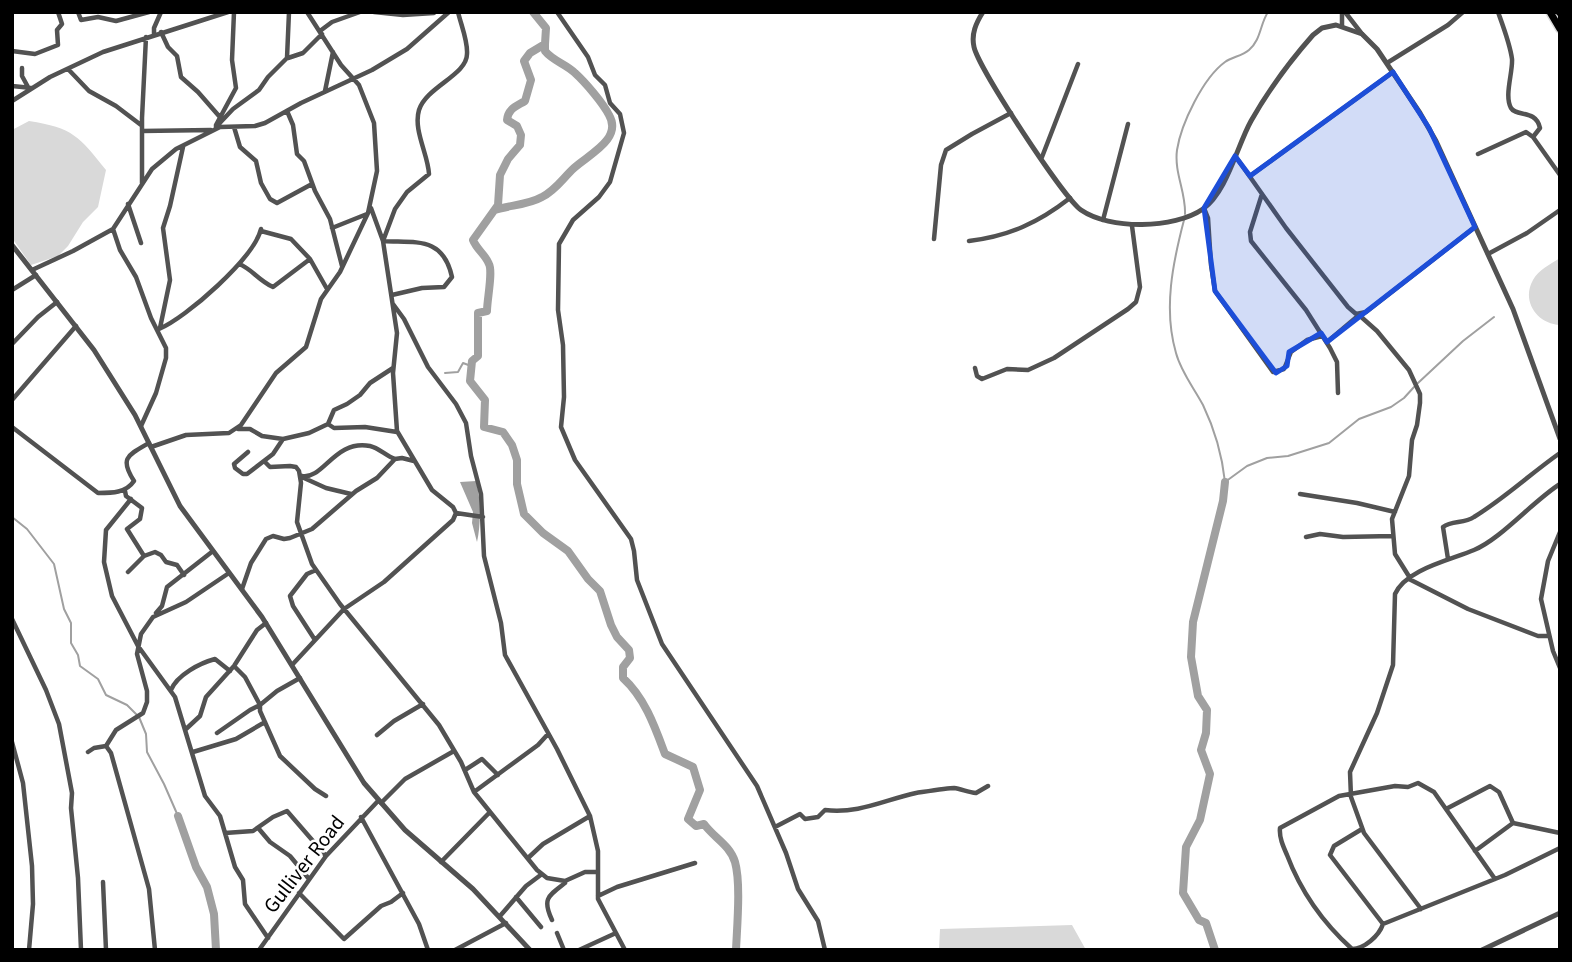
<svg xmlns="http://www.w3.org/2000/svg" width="1572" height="962" viewBox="0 0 1572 962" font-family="'Source Sans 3',sans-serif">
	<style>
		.green { fill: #d9d9d9 }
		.water { fill: #a0a0a0 }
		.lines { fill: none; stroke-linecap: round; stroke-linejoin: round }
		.stream { stroke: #a0a0a0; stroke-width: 2 }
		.river { stroke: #a0a0a0; stroke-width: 8 }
		.trunk-casing { stroke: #dbdbdb; stroke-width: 10 }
		.minor { stroke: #525252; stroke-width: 4.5 }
		.tertiary { stroke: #525252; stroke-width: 5 }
		.trunk { stroke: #000; stroke-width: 7 }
		.marked { fill: #1d4ed8; fill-opacity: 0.2; stroke: #1d4ed8; stroke-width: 5; stroke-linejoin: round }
		.labels { text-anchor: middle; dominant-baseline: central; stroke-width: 5; stroke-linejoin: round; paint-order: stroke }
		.street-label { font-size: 21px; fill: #000; stroke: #fff }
	</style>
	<rect width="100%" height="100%" fill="#fff"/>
	<path class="green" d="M29 121C73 128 79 136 106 170L98 207 83 222 68 246 58 256 31 265 12 238V130Z
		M1560 258V325C1537 324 1521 301 1533 280 1538 270 1551 264 1560 258Z
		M1072 925 1086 950H939L940 929Z"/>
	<path class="water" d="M476 481C481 498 481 524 477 542L472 523 473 512 460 482Z"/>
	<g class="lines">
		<path class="stream" d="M1185 214C1186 192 1174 173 1177 150 1181 124 1203 78 1225 62 1232 57 1242 56 1249 50 1261 40 1260 24 1268 12
			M1184 220C1173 262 1163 309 1176 353 1181 372 1194 388 1203 405 1215 430 1222 454 1225 482
			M445 373 458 372 463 363 471 366
			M1418 383 1463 341 1494 317
			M1225 482 1247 466 1267 458 1288 456 1329 443 1359 419 1391 407 1404 398 1414 387
			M12 517 27 529 54 564 64 609 71 623V643L78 655 80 666 98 679 106 695 127 705 139 717 146 734 147 752 164 784 178 816"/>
		<path class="river" d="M533 12 546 28 545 44 530 53 524 61 531 80 525 101C515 107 508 109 507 120L517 126 521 135 520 145 508 159 500 175 498 205 473 240C477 250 485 254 489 264 493 272 487 300 487 311L478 313V356L472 361 470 381 485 400 484 427 503 432 512 445 517 460V484L524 514 543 533 568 551 588 579 600 591 611 625 617 637 629 650 630 658 623 667V678C645 698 655 727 665 754L693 767 700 790 688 819 696 826 704 824C713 837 730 845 735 862 741 883 737 927 736 950
			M495 210C510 205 528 205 542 197 556 190 563 178 574 168 588 155 623 139 609 115 603 103 585 82 575 73 566 64 553 61 545 51V44
			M178 816 196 867 207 887 214 914 216 950
			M1215 950 1206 923 1199 920 1183 893 1186 847 1200 820 1210 774 1201 750 1206 733 1207 710 1198 696 1191 657 1193 622 1223 501 1225 482"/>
		<g class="trunk-casing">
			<path id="trunk" d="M1550 12 1560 29
				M1559 12 1560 13"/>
		</g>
		<path class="minor" d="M78 12 81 20 98 17 116 21 149 12
			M374 12 403 15 434 13
			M557 12 588 57 595 75 605 85 610 103 620 114 624 133 610 182 599 197 573 220 559 244 558 310 563 345 564 397 561 427 575 460 631 539 634 551 637 580 662 644 757 786 786 853 798 889 818 921 825 950
			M1342 12V26
			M1345 12 1362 34
			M1498 12C1503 26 1510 44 1512 59 1513 72 1504 96 1511 108 1516 117 1536 109 1540 128L1533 137
			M320 31 332 22 360 12
			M161 32 168 47 177 56 181 77 198 92 219 116
			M154 34V28L161 12
			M12 51 35 54 58 45 57 30 62 24 58 12
			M288 58 303 53 322 34
			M1387 63 1448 25 1463 12
			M22 68V76L28 87
			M68 69 89 91 116 106 141 125
			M12 86 32 88
			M325 91 333 52
			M12 101 50 77 103 52 228 12
			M287 111 293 125 297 154 304 161 315 191 330 219 342 266
			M216 125 236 88 232 60 234 12
			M216 127 233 109 259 90 268 77 287 58 289 12
			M234 127 240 147 256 161 261 183 270 199 277 203 312 184
			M142 131 211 130
			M1478 154 1526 132 1533 137 1560 175
			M1042 157 1078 64
			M1236 157 1286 228 1348 307 1356 314 1366 312 1475 227
			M1250 176 1393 72
			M142 183V118L146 37
			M1262 194 1250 232 1251 241 1306 310 1330 348 1337 362 1338 393
			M128 204 141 243
			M1204 208 1208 218 1211 265 1215 291 1273 372 1284 369 1291 352 1307 340 1322 336
			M1103 220 1128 124
			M332 228 367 214
			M261 231 291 239 310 259 327 289
			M934 239 941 165 946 150 972 134 1011 113
			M969 241C1009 236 1038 223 1070 198
			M1488 254 1527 233 1560 210
			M239 264C252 269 258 280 273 287L310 259
			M32 270 73 251 113 229
			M12 290 36 275
			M392 295 422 288 444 287 452 277C443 236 416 243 383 241L395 209 407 192 429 174C428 154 413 130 419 110 426 87 467 75 467 54 468 41 461 25 458 12
			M393 304 404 319 428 367 456 404 466 423 471 456 481 494 484 556 501 623 505 655 557 749 590 816 598 851V899L625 950
			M160 328 170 280 163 228 170 206 183 147
			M159 329C186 318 254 258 261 229
			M1327 342 1359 315 1377 331 1409 370 1420 394V403L1417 425 1412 440 1409 476 1392 519 1395 554 1410 578
			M12 344 38 317 57 302
			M975 368 977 376 982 379 1007 369 1028 370 1054 358 1128 309 1136 302 1140 287 1132 226
			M12 400 76 326
			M328 424 334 428 365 427 397 432
			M141 426 156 393 166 358V348L151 318 136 277 120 250 113 229 152 169 176 149 220 127 255 126 265 123 301 103 372 70 407 49 449 12
			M12 427 98 493C112 493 126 493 134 481 119 458 128 455 149 443
			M238 429H250L262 436 283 439 309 433 328 424 334 410 347 404 360 395 370 383 393 368
			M151 447 186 435 229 433 241 425 276 373 306 347 321 299 340 272 368 213 377 171 374 123 359 85 341 65 307 12
			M248 452 234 464 235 468 243 474H247L273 454 283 439
			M264 461 270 467 290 466 296 467 299 471 301 483 297 522 312 564 340 604 439 725 461 762 474 792 507 833 537 870 547 878 565 881 585 872H598
			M302 476C323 480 335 439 370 446 379 448 386 456 395 459
			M304 478 326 488 351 494
			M125 491 126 496 142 508 140 519 127 529 144 556
			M1300 494 1357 503 1395 512
			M131 499 106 530 104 562 112 596 138 646 175 697 205 796 220 816 235 867 243 880 245 904 268 938
			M456 513 483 517
			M1560 532 1548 561 1541 599 1553 651 1560 668
			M1306 537 1320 534 1343 537 1392 536
			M1448 559 1443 527C1452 520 1464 524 1474 517 1505 498 1530 474 1560 453
			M128 572 144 556 155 552 161 555 166 562 177 565 184 575
			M1409 579 1468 609 1538 636H1549
			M242 589 251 563 266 539 273 536 284 539 290 538 312 529 356 491 377 478 395 459 402 458 414 461
			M156 613 162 606 167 587 213 551
			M12 619 46 690 59 724 72 793 71 808 78 878 81 950
			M315 640 293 606 290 596 307 574 316 570
			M292 665 344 609 384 582 453 520 456 513 453 507 432 490 397 431 393 373 397 333 383 241 371 208
			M300 678 277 691 260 705V711L280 756 315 789 326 796
			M171 690C177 675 200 663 215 659L230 671
			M186 729 200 716 206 697 234 666 257 630 266 623
			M217 733 250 710 260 705 245 677 234 666
			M377 735 394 721 423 704
			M12 742 23 783 32 866 33 904 29 950
			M106 746 116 730 143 713 147 702V691L137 654 141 634 153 617 186 602 229 573
			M88 752 94 748 106 746 111 753 149 889 155 950
			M193 752 236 739 265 722
			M465 770 482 759 498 775
			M474 792 538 745 548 734
			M381 803 405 779 454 751
			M1446 809 1490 786 1499 792 1513 823
			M361 817 419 924 428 950
			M775 827 800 814 805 819 818 817 825 810C859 814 884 800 916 793 923 792 948 788 954 788 961 789 968 792 976 793L988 786
			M259 829 270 842 290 856 309 879
			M1362 829 1334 846 1330 855 1383 924 1505 875 1560 848
			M225 833 253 831 273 817 287 811 326 856
			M1475 851 1513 823 1560 833
			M528 858 543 844 590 816
			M441 862 490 812
			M103 882 106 950
			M299 893 344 939 381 906 391 902 403 893
			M598 896 617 887 695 863
			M516 897 541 927
			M1421 909 1364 833 1351 797 1350 772 1377 713 1393 665 1395 594C1406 569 1451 560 1474 550 1501 539 1533 501 1560 484
			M500 916 526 886 542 874
			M552 920C542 899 548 896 565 883
			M1383 924C1379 936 1364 949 1352 949 1322 922 1301 892 1287 855 1283 846 1279 837 1280 828L1339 796 1395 786 1408 787 1418 783 1434 792 1495 879
			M557 933 564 950
			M259 950 326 856 378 801
			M455 950 506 923
			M579 950 616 933"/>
		<path class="tertiary" d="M983 12C976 23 971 34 974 47 979 69 1063 197 1081 210 1110 230 1174 229 1203 209 1227 192 1237 146 1251 121 1268 91 1290 61 1313 35L1322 28 1336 25 1362 34 1377 49 1420 113 1436 141 1513 309 1560 439
			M12 245 94 350 135 415 180 506 262 617 364 783 405 830 473 889 530 950
			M1482 950 1560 913"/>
		<use href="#trunk" class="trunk"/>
	</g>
	<path class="marked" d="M1393 72 1429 128 1475 227 1327 342 1321 333 1289 352 1287 366 1276 373 1215 291 1204 208 1235 156 1250 176Z"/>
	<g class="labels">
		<g class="street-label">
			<text transform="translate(304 864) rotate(-52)">Gulliver Road</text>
		</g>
	</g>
	<rect width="1572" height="962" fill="none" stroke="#000000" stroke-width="28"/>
</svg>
